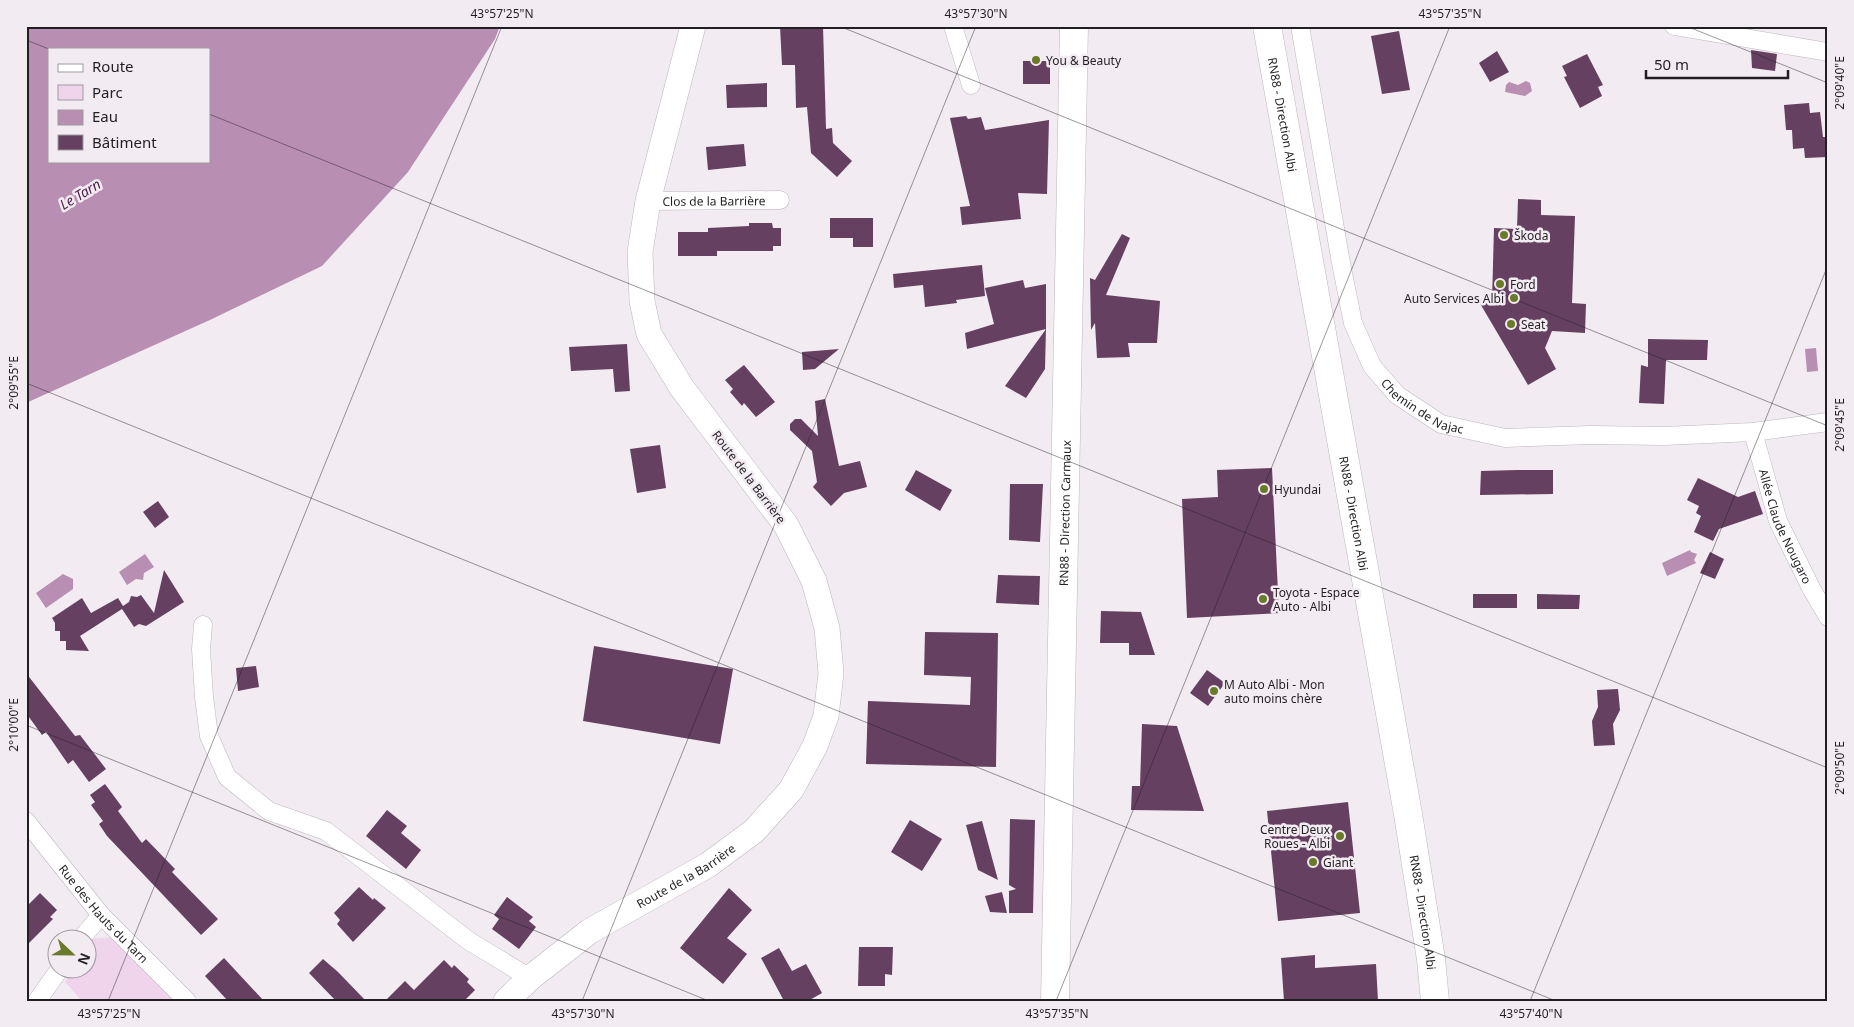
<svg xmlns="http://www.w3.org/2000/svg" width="1854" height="1027" viewBox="0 0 1854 1027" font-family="'Noto Sans',sans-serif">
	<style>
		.green { fill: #f0d4ec }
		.water { fill: #b88eb3; fill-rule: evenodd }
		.building { fill: #654061 }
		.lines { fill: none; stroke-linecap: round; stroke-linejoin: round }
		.street-casing { stroke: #beb6bd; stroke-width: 19 }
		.secondary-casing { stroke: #beb6bd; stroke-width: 26 }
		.primary-casing { stroke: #beb6bd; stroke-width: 29 }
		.street { stroke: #fff; stroke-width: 18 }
		.secondary { stroke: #fff; stroke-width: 25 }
		.primary { stroke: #fff; stroke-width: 28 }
		.ticks { fill: none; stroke: #221f22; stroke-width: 1; stroke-opacity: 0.45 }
		.poi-dot { fill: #697a29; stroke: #f3ebf2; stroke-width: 2 }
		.labels { text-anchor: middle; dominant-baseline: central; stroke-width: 5; stroke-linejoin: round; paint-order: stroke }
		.poi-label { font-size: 12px; fill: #221f22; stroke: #f3ebf2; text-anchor: start }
		.street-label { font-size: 12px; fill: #221f22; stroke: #f3ebf2 }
		.water-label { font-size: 14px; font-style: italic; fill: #4f1c4b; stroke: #f3ebf2 }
		.neatline { fill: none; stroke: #221f22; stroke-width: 2 }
		.ticks-label { font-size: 12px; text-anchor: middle; fill: #221f22 }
	</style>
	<rect width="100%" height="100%" fill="#f3ebf2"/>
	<path class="green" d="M114 937 175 1001H82L65 982 72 970H88V941L89 939Z"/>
	<path class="water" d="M26 26H500L495 39 408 172 322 266 212 319 26 403ZM49 49H209V161H49Z
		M1526 81 1530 83 1532 91 1525 96 1505 92 1506 85 1509 82 1518 85Z
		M1816 348 1818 371 1807 372 1805 349Z
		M1690 550 1691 552 1697 554 1694 560 1696 563 1667 576 1662 563Z
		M145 554 154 567 144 573 143 580 136 579 127 585 119 572Z
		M63 574 73 579V589L46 608 36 593Z"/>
	<path class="building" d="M780 26H823L826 129 832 128 833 143 852 161 837 177 811 153 807 107 796 108 795 65H782Z
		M1399 31 1410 90 1382 94 1371 36Z
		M1751 50 1777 54 1775 71 1752 68Z
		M1497 51 1509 72 1490 82 1479 63Z
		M1587 54 1603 85 1598 87 1602 96 1580 108 1564 77 1567 76 1562 66Z
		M1023 61H1050V84H1023Z
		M767 83V107L727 108 726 85Z
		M1809 103 1810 113 1820 112 1823 137H1828V157L1805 158 1804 148 1793 149 1792 130H1786L1784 105Z
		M966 116 968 119 981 117 985 130 1049 120 1047 194 1018 193 1021 219 962 225 960 207 970 206 950 118Z
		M744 144 746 166 708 170 706 147Z
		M1518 199 1541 200V215L1575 216 1572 303 1586 304 1585 333 1552 331 1545 348 1556 369 1528 385 1478 300 1492 301 1494 228 1517 229Z
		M830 218H873V247H853V238H830Z
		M749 223H772L773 228H781V246H773V251H717V256H678V232H708V228L749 226Z
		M1122 234 1130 238 1106 295 1160 301 1157 343H1128L1130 357 1097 358 1095 323 1091 330 1090 278 1095 280Z
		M982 265 985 296 956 300 957 303 925 307 923 285 894 288 893 274Z
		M1023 280 1025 288 1046 284V328L1045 369 1026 398 1005 386 1046 329 967 349 965 333 994 324 985 288Z
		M1648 339 1708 340 1707 360H1666L1664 404 1639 403 1641 365 1648 367Z
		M627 344 630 391 615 392 613 369 571 371 569 347Z
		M839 349 815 369 803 370 802 352Z
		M744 365 775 402 756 417 744 403 742 406 730 392 733 389 725 380Z
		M825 399 839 466 860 461 867 487 844 493 831 506 813 487 817 482 812 451 790 430V424L795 419H801L818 436 815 401Z
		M660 445 666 488 637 493 630 449Z
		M1272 468 1279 613 1187 618 1182 499 1218 497 1217 470Z
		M916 470 952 490 940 511 905 490Z
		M1517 470H1553V494L1480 495 1481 471Z
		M1698 478 1738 497 1755 491 1763 514 1719 529 1713 541 1694 532 1701 516 1696 513 1699 506 1687 500Z
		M1010 484H1043L1040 542 1009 540Z
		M158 501 169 517 155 528 143 512Z
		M1710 552 1724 559 1715 579 1700 573Z
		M164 570 184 602 146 626 139 624 134 627 122 609 80 636 89 651 66 650V641H60V631H55V623L52 618 82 598 91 613 118 598 123 606 129 602 131 596 137 597 141 595 154 613Z
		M998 575 1040 576 1039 605 996 603Z
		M1473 594H1517V608H1473Z
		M1537 594 1580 595 1579 609H1537Z
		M1101 611 1141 612 1155 655H1129V643H1100Z
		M925 632 998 633 996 767 866 764 868 701 970 705 971 677 924 675Z
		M594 646 733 669 720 744 583 721Z
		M256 666 259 687 238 691 236 668Z
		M1207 670 1225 683 1208 706 1190 693Z
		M26 673 75 736 80 735 106 769 89 782 73 760 68 764 46 732 42 735 26 713Z
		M1618 689 1620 710 1613 724 1615 745 1594 746 1592 721 1598 707 1597 690Z
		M1142 724 1177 726 1204 811 1131 810 1132 786H1140Z
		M105 784 122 807 118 811 142 843 146 839 175 869 172 872 218 919 201 935 107 836 99 824 103 821 91 805 95 802 90 795Z
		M1348 802 1360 913 1278 921 1267 811Z
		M387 810 407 826 401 833 421 850 406 869 366 836Z
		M1010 819 1035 820 1033 913H1009V891L1016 889 1009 885Z
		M910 820 942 839 922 871 891 852Z
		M982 821 998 880 978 870 966 825Z
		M359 887 373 900 374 898 386 908 353 942 337 924 340 920 334 913Z
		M729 888 752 910 727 938 747 954 723 984 680 948Z
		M1002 892 1007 913 990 912 985 896Z
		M40 893 57 910 50 917 53 919 26 946V907Z
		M507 897 533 917 529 921 536 927 519 949 492 929 499 919 494 915Z
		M859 947H893L892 975 885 974V986H858Z
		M779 948 792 971 806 964 822 993 808 1001H784L761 958Z
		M1315 955V968L1376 964 1378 1001H1284L1281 958Z
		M224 958 264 1001H228L205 976Z
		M323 959 338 972 366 1001H336L309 973Z
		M444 960 452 968 454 965 469 979 467 982 475 990 464 1001H385L405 981 414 990Z"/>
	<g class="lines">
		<g class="street-casing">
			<g id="street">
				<path d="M953 26 971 85"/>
				<path id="s1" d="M1300 26 1341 263 1353 323 1372 366 1397 395 1441 424 1505 438 1591 435 1664 436 1753 432 1828 422"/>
				<path d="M1674 26 1828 52"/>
				<path id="s2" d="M648 201 780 200"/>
				<path id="s3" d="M1753 432 1778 521 1811 588 1828 617"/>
				<path d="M203 625 201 649 204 697 209 736 227 777 269 811 326 831 469 941 530 978"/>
				<path id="s4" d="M26 821 101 915 187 1001"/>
				<path d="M80 940 101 915"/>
				<path d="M37 1001 59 970"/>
			</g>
		</g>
		<g class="secondary-casing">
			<g id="secondary">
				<path id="s5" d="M506 1001 530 978 590 931 708 865 754 831 791 790 815 746 826 716 831 673 827 628 814 581 786 525 682 388 649 334 642 301 640 252 648 201 693 26"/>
			</g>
		</g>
		<g class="primary-casing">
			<g id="primary">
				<path id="s6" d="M1267 26 1408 814 1431 959 1435 1001"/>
				<path id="s7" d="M1055 1001 1074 26"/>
			</g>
		</g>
		<use href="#street" class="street"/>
		<use href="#secondary" class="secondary"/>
		<use href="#primary" class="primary"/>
	</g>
	<path class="ticks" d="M839 26 1828 426M1686 26 1828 83M26 31 28 26M26 40 49 49M209 114 1828 768M26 383 1556 1001M26 725 709 1001M108 1001 502 26M582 1001 976 26M1056 1001 1450 26M1530 1001 1828 265"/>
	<g class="poi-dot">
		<circle cx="1036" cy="60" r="5"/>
		<circle cx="1504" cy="235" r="5"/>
		<circle cx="1500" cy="284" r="5"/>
		<circle cx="1514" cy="298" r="5"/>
		<circle cx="1511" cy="324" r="5"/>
		<circle cx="1264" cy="489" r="5"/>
		<circle cx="1263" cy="599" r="5"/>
		<circle cx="1214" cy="691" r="5"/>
		<circle cx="1340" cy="836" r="5"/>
		<circle cx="1313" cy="862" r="5"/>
	</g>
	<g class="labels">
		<g class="poi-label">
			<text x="1046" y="60">You &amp; Beauty</text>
			<text x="1514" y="235">Škoda</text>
			<text x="1510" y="284">Ford</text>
			<text x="1504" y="298" text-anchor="end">Auto Services Albi</text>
			<text x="1521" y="324">Seat</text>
			<text x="1274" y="489">Hyundai</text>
			<text x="1273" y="592">Toyota - Espace<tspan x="1273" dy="14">Auto - Albi</tspan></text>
			<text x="1224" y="684">M Auto Albi - Mon<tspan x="1224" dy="14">auto moins chère</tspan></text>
			<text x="1330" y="829" text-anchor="end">Centre Deux<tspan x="1330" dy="14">Roues - Albi</tspan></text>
			<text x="1323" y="862">Giant</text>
		</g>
		<g class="street-label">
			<text stroke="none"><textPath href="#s6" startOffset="90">RN88 - Direction Albi</textPath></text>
			<text stroke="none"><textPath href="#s2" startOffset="66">Clos de la Barrière</textPath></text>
			<text stroke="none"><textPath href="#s1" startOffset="415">Chemin de Najac</textPath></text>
			<text transform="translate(749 477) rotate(53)">Route de la Barrière</text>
			<text stroke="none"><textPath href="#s7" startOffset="488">RN88 - Direction Carmaux</textPath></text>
			<text stroke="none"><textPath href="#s6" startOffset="495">RN88 - Direction Albi</textPath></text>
			<text stroke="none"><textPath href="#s3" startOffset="100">Allée Claude Nougaro</textPath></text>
			<text stroke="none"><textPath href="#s5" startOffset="220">Route de la Barrière</textPath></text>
			<text stroke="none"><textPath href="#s6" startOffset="900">RN88 - Direction Albi</textPath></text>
			<text stroke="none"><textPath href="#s4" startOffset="121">Rue des Hauts du Tarn</textPath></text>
		</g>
		<g class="water-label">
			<text transform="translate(80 194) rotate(-31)">Le Tarn</text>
		</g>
	</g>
	<rect width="1854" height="1027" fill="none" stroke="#f3ebf2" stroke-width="55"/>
	<rect x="48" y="48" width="162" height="115" fill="#f3ebf2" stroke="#9f999f"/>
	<rect x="58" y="64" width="25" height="8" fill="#ffffff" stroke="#9f999f"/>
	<text x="92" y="72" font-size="15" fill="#221f22">Route</text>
	<rect x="58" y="85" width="25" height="15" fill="#f0d4ec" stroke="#9f999f"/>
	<text x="92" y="98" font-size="15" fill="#221f22">Parc</text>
	<rect x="58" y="110" width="25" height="15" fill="#b88eb3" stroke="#9f999f"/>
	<text x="92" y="122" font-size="15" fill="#221f22">Eau</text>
	<rect x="58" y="135" width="25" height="15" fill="#654061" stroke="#9f999f"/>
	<text x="92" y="148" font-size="15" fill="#221f22">Bâtiment</text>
	<g transform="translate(72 954) rotate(112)"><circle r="24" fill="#f3ebf2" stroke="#9f999f"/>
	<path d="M0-4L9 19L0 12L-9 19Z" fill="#697a29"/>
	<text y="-8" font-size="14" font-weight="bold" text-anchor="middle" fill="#221f22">N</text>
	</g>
	<path d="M1646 70v8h142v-8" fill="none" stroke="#221f22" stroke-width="2.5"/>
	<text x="1654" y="70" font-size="15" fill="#221f22" stroke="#f3ebf2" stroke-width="4" paint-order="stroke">50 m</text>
	<rect x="28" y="28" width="1798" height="972" class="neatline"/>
	<g class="ticks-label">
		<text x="502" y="18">43°57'25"N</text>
		<text x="976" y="18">43°57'30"N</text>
		<text x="1450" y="18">43°57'35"N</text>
		<text transform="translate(1840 83) rotate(-90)" y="4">2°09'40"E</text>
		<text transform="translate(14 383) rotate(-90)" y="4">2°09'55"E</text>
		<text transform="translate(1840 425) rotate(-90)" y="4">2°09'45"E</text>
		<text transform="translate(14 725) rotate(-90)" y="4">2°10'00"E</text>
		<text transform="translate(1840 768) rotate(-90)" y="4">2°09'50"E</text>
		<text x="109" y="1018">43°57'25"N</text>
		<text x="583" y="1018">43°57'30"N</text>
		<text x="1057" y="1018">43°57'35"N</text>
		<text x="1531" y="1018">43°57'40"N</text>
	</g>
</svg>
